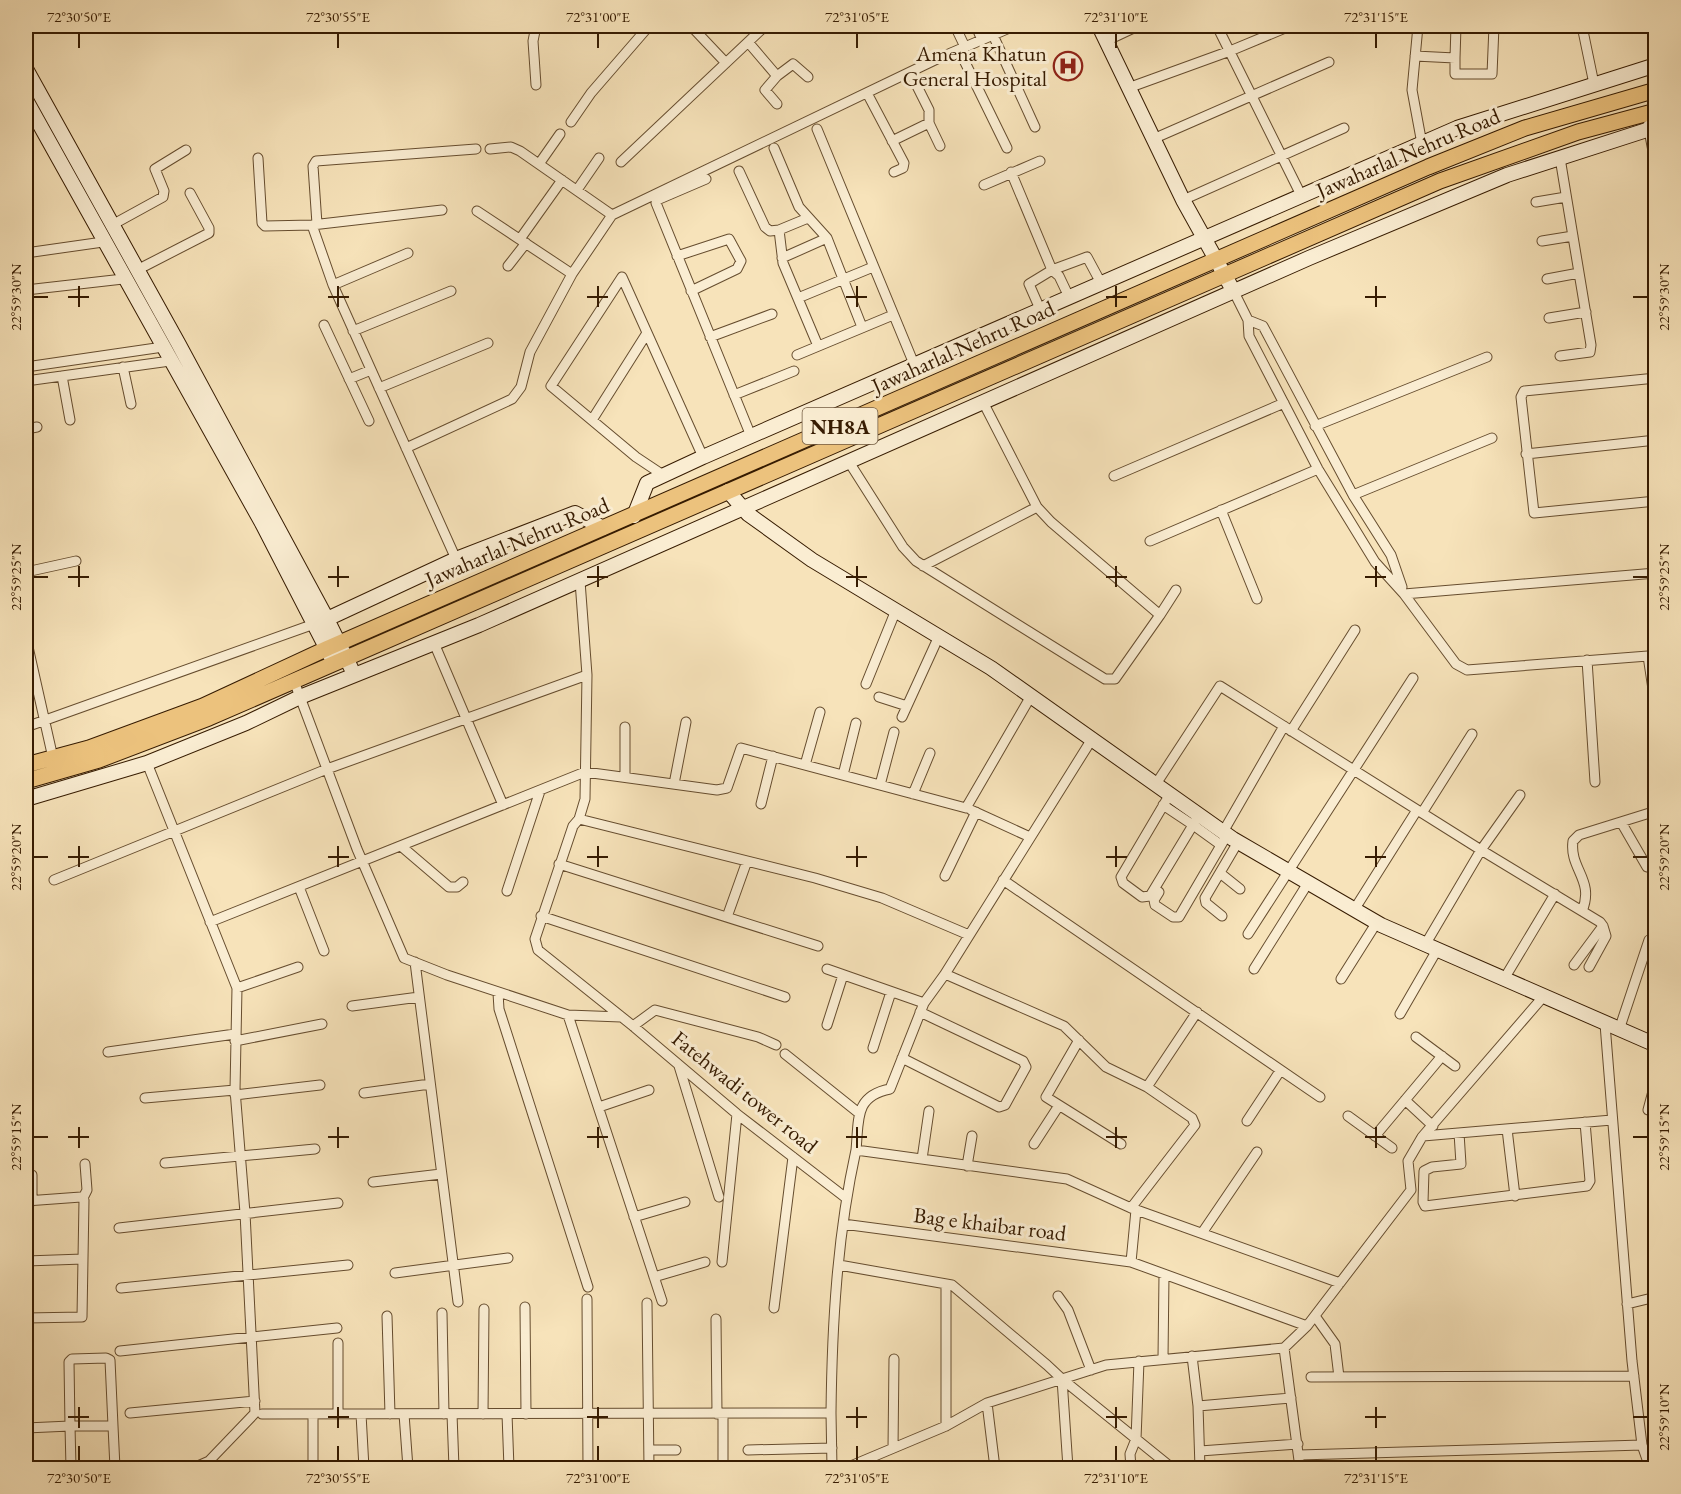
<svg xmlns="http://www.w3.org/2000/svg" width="1681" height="1494" viewBox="0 0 1681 1494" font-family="'EB Garamond',serif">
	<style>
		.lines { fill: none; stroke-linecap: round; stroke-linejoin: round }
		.street-casing { stroke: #664d2f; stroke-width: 11 }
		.secondary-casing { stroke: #361b01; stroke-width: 16 }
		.primary-casing { stroke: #361b01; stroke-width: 17 }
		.street { stroke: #faedd2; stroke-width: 9 }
		.secondary { stroke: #faedd2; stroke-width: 14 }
		.primary { stroke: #ecc27d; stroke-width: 15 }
		.ticks { fill: none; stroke: #361b01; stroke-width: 2 }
		.labels { text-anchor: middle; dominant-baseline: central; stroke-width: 6; stroke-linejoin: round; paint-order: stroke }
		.shield { fill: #faedd2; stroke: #715a40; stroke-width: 1.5 }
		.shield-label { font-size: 21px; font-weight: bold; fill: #361b01 }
		.poi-label { font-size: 22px; fill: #361b01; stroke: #faedd2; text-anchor: end }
		.street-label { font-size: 22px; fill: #361b01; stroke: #faedd2 }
		.neatline { fill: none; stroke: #361b01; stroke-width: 2 }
		.ticks-label { font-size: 15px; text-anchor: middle; fill: #361b01 }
	</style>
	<rect width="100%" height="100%" fill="#f7e3ba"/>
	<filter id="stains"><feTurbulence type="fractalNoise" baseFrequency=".00333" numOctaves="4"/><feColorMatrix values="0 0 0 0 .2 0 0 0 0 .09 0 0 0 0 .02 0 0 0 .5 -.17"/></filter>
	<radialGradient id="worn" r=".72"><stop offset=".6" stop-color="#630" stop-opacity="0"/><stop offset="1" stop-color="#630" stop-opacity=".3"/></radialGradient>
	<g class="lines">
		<g class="street-casing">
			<path id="street" d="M536 26 533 41 536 85
				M691 26 726 63
				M955 26 965 47
				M976 26 982 40
				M1217 26 1302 197
				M1418 26 1412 90 1422 144
				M1582 26 1594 84
				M993 35 1035 127
				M1106 41 1138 26
				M748 42 777 76
				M959 50 1007 148
				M1415 56 1455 58 1456 26
				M1455 58V74H1492L1494 26
				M910 72 929 110V123L940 146
				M1128 88 1230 51 1290 26
				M867 93 904 163 903 168 894 172
				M777 104 765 90 777 76 793 64 808 77
				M571 122 591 93 649 26
				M1648 125 1656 167
				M817 129 914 364
				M1153 139 1329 62
				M892 141 929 123
				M774 148 799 207 827 238 862 327
				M490 149 511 147 520 151 612 215
				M258 158 262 223 265 226 312 225 442 210
				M1560 158 1591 345 1590 352 1560 356
				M621 162 765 26
				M539 164 560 134
				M739 171 765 227 770 231 779 230 808 218
				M1011 172 1052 270 1059 276 1069 297
				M706 179 657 200 656 203 751 436
				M984 185 1040 161
				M577 190 599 158
				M1183 200 1344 128
				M1536 202 1566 197
				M477 211 572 274
				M317 224 313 166 316 161 476 149
				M112 225 163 197 164 191 155 169 186 150
				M312 225 333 285 456 559
				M779 230 783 263 818 346
				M520 239 562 180
				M1542 241 1573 236
				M26 253 103 242
				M677 256 729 239 741 261 737 269 691 291
				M782 258 827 238
				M508 266 526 243
				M137 270 209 233V228L190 193
				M622 277 551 386 636 457 663 475
				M622 277 703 457
				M1547 279 1579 273
				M333 285 408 253
				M26 290 123 279
				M1234 292 1248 320 1249 336 1318 469 1375 562 1404 594 1456 664 1467 670 1648 656 1656 709
				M798 298 873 267
				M1040 309 1029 284 1052 270 1087 257 1101 283
				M1549 318 1586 312
				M1248 320 1263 326 1353 495 1391 555 1402 587
				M324 325 369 421
				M353 331 451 291
				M710 337 772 314
				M797 355 893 315
				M26 367 163 347
				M123 367 131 404
				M62 376 70 420
				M1656 378 1524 391 1521 397 1534 513 1656 501
				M349 379 371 370
				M26 381 170 361
				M379 388 488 343
				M734 395 794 371
				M983 402 1037 507
				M592 420 647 333
				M1315 426 1487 357
				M26 429 37 427
				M406 448 512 399 521 387 530 352 572 274 612 215 937 59 1014 26
				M1526 454 1656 440
				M849 462 903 547 916 561 1105 679H1115L1160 615
				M1114 476 1284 403
				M1353 495 1492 438
				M1221 510 1257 599
				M1150 541 1318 469
				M923 566 1037 507 1051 522 1160 615 1176 590
				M26 572 76 561
				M1404 594 1656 573
				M26 638 53 758
				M434 643 503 805
				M1587 660 1595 782
				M294 681 357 849 404 958 447 975 568 1015 621 1017
				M866 684 896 610
				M879 697 907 706
				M902 717 939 636
				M26 727 317 623
				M625 727V777
				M1291 731 1355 630
				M147 763 237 988 235 1090 245 1213 255 1413 209 1461 193 1468
				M805 765 820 712
				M843 775 856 723
				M674 784 686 722
				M1156 784 1220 686 1481 850 1520 795
				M880 785 894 732
				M913 794 930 753
				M1170 794 1121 877 1123 883 1142 897 1150 896 1199 815
				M761 804 773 756
				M1163 805 1193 825
				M971 810 1030 837
				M1422 813 1472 734
				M579 819 585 799 587 675
				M1621 822 1647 867
				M1196 827 1221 845
				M1223 832 1284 726
				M401 846 449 887H457L463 882
				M559 864 818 946
				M1220 873 1240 889
				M945 876 976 812
				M54 880 327 769 587 675 580 581
				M1003 880 1320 1097
				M299 887 324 951
				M507 891 540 791
				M1159 892 1154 900 1155 905 1173 917H1179L1227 835
				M1354 910 1417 810
				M1582 911C1595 880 1569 869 1573 841L1579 835 1656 811
				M541 916 785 997
				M1222 916 1206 903 1205 898 1238 842
				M727 917 747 861
				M210 922 585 772 717 790 727 788 741 748 966 808 1031 696
				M1248 934 1413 678
				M1425 945 1481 850 1600 922 1603 926 1574 965
				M415 962 458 1302
				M1589 967 1606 936 1603 926
				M827 969 924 1003 945 974
				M1254 969 1308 883
				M1341 979 1377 922
				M1504 979 1555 894
				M237 988 298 967
				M498 993 499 1009 588 1287
				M352 1006 419 997
				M1400 1014 1437 950
				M568 1015 662 1301
				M1605 1024 1632 1361 1642 1445 1650 1468
				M827 1025 843 975
				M633 1026 655 1010 758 1037 776 1045
				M1619 1030 1649 940 1656 942
				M1416 1037 1455 1066
				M1079 1040 1046 1097 1121 1144
				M235 1041 322 1024
				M873 1048 891 992
				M108 1052 235 1034
				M785 1054 860 1114
				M902 1058 999 1107 1005 1105 1026 1067 1023 1061 920 1012
				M679 1066 719 1197
				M1147 1087 1197 1012
				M364 1093 430 1084
				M235 1095 320 1085
				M145 1098 235 1090
				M1405 1100 1433 1126
				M599 1107 649 1090
				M1648 1110 1656 1080
				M1348 1116 1392 1148
				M1247 1121 1280 1071
				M1507 1129 1515 1196
				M1459 1133 1461 1164 1432 1167 1424 1171 1423 1202 1425 1206 1587 1186 1590 1181 1585 1122
				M1375 1136 1442 1056
				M1423 1136 1612 1120
				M1034 1144 1058 1107
				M856 1150C859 1120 854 1096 890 1089L924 1003
				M922 1159 929 1111
				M165 1163 315 1149
				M967 1166 972 1136
				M32 1175V1201
				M373 1182 441 1174
				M83 1198 87 1190 85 1164
				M846 1198 737 1114 633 1026 538 950 535 939 573 826 579 819 815 878 882 898 969 935
				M26 1201 81 1197 84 1200 82 1317 26 1318
				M1131 1208 1340 1283
				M634 1217 685 1202
				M843 1224 1131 1262 1307 1326
				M119 1228 338 1203
				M1202 1233 1257 1152
				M26 1261 83 1259
				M722 1262 737 1114
				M1131 1262 1136 1210
				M839 1265 952 1285 1047 1365 1062 1379 1068 1468
				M395 1273 508 1258
				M654 1277 705 1262
				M946 1284V1426
				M121 1288 348 1265
				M1058 1296 1068 1310 1091 1370
				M587 1299 588 1468
				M647 1303 649 1468
				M1627 1304 1656 1297
				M525 1307 526 1414
				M774 1308 793 1157
				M442 1313 444 1414
				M387 1316 390 1414
				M1315 1316 1335 1344 1339 1377
				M716 1319 717 1414
				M1284 1348 1307 1326 1411 1190 1408 1161 1422 1137 1543 997
				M120 1351 337 1328
				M1192 1356 1198 1406 1200 1468
				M1163 1358 1164 1275
				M1311 1377 1634 1376
				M1062 1379 1172 1468
				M987 1403 995 1468
				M1198 1406 1291 1398
				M130 1413 255 1401
				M831 1413C832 1325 837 1236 856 1150L1067 1179 1131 1208 1195 1125 1192 1118 1147 1087 1106 1067 1064 1026 945 974 1092 739
				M262 1414 831 1413 832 1468
				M313 1414V1468
				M338 1414V1343
				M361 1414 364 1468
				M404 1414 408 1468
				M452 1414 454 1468
				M483 1414 484 1309
				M507 1414 509 1468
				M723 1414V1468
				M113 1426 110 1360 106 1358 72 1359 69 1362 70 1426H113L115 1468
				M26 1428 70 1426 71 1468
				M893 1448 894 1359
				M649 1450H676
				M748 1450 832 1448
				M1200 1451 1298 1444
				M1299 1455 1642 1445
				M723 1467 762 1468
				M846 1468 946 1426 987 1403 1106 1365 1284 1348 1300 1468
				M1131 1468 1130 1454 1136 1439 1139 1361"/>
		</g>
		<g class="secondary-casing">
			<path id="secondary" d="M1099 26 1183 200 1234 292
				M26 69 178 343 327 619 351 668
				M26 100 263 525 332 659
				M728 491 748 514 812 560 991 668 1233 839 1381 925 1656 1045
				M634 516 647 483 703 457 1457 128 1656 65
				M327 619 456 559 575 513 603 528
				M26 799 147 763 246 723 300 697 479 625 1309 258 1507 175 1656 127"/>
		</g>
		<g class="primary-casing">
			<path id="primary" d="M26 765 89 748 203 706 328 648 1428 167 1525 128 1656 90
				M26 781 99 760 209 718 1440 181 1578 132 1656 111"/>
		</g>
		<use href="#street" class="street"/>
		<use href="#secondary" class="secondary"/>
		<use href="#primary" class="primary"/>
	</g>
	<path class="ticks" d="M79 33V48M338 33V48M598 33V48M857 33V48M1116 33V48M1376 33V48M79 286V307M338 286V307M598 286V307M857 286V307M1116 286V307M1376 286V307M33 297H48M68 297H89M328 297H349M587 297H608M846 297H867M1106 297H1127M1365 297H1386M1633 297H1648M79 566V587M338 566V587M598 566V587M857 566V587M1116 566V587M1376 566V587M33 577H48M68 577H89M328 577H349M587 577H608M846 577H867M1106 577H1127M1365 577H1386M1633 577H1648M79 846V867M338 846V867M598 846V867M857 846V867M1116 846V867M1376 846V867M33 857H48M68 857H89M328 857H349M587 857H608M846 857H867M1106 857H1127M1365 857H1386M1633 857H1648M79 1127V1148M338 1127V1148M598 1127V1148M857 1127V1148M1116 1127V1148M1376 1127V1148M33 1137H48M68 1137H89M328 1137H349M587 1137H608M846 1137H867M1106 1137H1127M1365 1137H1386M1633 1137H1648M79 1407V1428M338 1407V1428M598 1407V1428M857 1407V1428M1116 1407V1428M1376 1407V1428M68 1417H89M328 1417H349M587 1417H608M846 1417H867M1106 1417H1127M1365 1417H1386M1633 1417H1648M79 1446V1461M338 1446V1461M598 1446V1461M857 1446V1461M1116 1446V1461M1376 1446V1461"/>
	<defs>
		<g id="hospital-ring" transform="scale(1.5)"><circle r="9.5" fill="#faedd2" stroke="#8f2418" stroke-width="1.5"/><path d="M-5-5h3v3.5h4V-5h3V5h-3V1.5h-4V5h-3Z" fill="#8f2418"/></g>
	</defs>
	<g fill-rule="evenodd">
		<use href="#hospital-ring" x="1068" y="66"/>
	</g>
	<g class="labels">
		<rect class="shield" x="802.5" y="408" width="75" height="36" rx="4.5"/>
		<g class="shield-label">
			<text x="840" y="426">NH8A</text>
		</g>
		<g class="poi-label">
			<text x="1047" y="53">Amena Khatun<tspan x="1047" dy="25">General Hospital</tspan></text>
		</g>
		<g class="street-label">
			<text transform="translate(1408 153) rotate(-23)">Jawaharlal Nehru Road</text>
			<text transform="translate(963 347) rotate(-24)">Jawaharlal Nehru Road</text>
			<text transform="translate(517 542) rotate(-23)">Jawaharlal Nehru Road</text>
			<text transform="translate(745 1092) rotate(39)">Fatehwadi tower road</text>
			<text transform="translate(990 1224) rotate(7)">Bag e khaibar road</text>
		</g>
	</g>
	<rect width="1681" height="1494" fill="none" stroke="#f7e3ba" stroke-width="66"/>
	<rect x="33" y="33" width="1615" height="1428" class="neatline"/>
	<g class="ticks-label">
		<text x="79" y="22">72°30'50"E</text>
		<text x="338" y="22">72°30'55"E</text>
		<text x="598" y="22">72°31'00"E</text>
		<text x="857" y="22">72°31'05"E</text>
		<text x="1116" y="22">72°31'10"E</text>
		<text x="1376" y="22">72°31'15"E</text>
		<text transform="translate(16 297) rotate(-90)" y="5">22°59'30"N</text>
		<text transform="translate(1664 297) rotate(-90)" y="5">22°59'30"N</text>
		<text transform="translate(16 577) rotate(-90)" y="5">22°59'25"N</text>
		<text transform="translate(1664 577) rotate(-90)" y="5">22°59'25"N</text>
		<text transform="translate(16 857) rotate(-90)" y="5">22°59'20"N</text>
		<text transform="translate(1664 857) rotate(-90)" y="5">22°59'20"N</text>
		<text transform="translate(16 1137) rotate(-90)" y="5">22°59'15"N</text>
		<text transform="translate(1664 1137) rotate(-90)" y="5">22°59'15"N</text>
		<text transform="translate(1664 1417) rotate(-90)" y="5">22°59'10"N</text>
		<text x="79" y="1483">72°30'50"E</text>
		<text x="338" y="1483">72°30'55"E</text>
		<text x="598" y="1483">72°31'00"E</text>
		<text x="857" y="1483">72°31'05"E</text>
		<text x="1116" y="1483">72°31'10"E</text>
		<text x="1376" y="1483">72°31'15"E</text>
	</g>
	<rect width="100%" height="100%" filter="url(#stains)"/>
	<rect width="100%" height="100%" fill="url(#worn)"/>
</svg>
